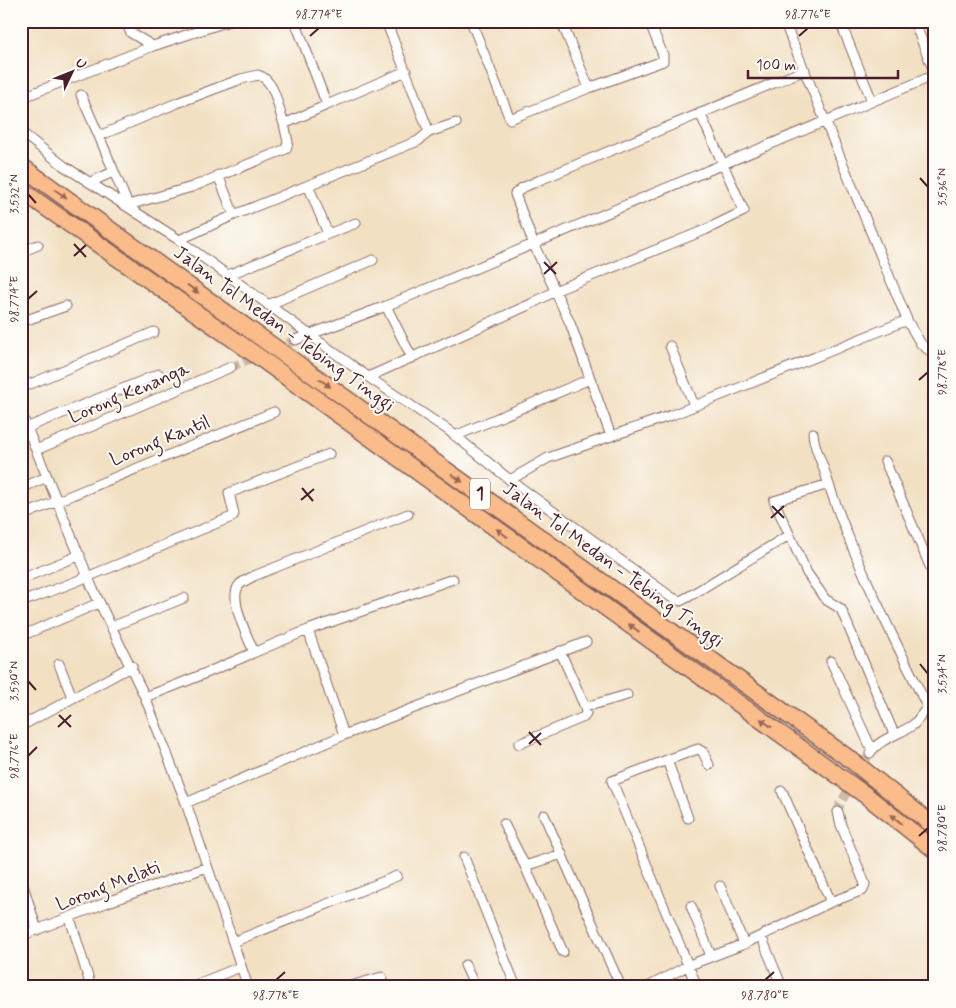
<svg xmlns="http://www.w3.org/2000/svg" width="956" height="1008" viewBox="0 0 956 1008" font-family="Mynerve,sans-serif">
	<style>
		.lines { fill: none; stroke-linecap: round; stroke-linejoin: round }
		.minor-tunnel { stroke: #d0b9a5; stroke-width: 9; stroke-dasharray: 9 4.5; stroke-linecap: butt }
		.minor-casing { stroke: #856360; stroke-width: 11 }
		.motorway-casing { stroke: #856360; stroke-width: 19 }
		.minor { stroke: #fff; stroke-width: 9 }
		.motorway { stroke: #fabc8b; stroke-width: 16 }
		.oneway { fill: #996656 }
		.ticks { fill: none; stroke: #4a1f2b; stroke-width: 2 }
		.labels { text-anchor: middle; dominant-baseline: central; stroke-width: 4; stroke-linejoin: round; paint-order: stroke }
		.shield { fill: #fdfcf7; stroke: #806168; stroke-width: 1 }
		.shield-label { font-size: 18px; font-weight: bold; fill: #4a1f2b }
		.street-label { font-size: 19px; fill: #4a1f2b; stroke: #fdfcf7 }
		.neatline { fill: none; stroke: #4a1f2b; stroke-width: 2 }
		.ticks-label { font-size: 12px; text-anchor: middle; fill: #4a1f2b }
	</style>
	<rect width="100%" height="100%" fill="#fdfcf7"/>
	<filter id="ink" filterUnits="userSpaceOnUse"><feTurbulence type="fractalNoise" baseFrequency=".02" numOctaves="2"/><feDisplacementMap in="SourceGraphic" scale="10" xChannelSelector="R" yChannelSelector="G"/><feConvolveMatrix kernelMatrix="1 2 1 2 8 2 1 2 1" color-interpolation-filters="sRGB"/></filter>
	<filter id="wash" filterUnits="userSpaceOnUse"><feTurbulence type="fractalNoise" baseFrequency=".0096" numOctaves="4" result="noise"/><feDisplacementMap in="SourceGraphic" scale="20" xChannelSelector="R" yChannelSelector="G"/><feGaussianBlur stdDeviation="1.12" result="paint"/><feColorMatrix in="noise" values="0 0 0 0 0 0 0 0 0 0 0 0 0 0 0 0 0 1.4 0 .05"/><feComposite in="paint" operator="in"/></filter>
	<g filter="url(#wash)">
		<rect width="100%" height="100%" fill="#f2e0c3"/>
	</g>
	<g filter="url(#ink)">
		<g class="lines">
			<path class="minor-tunnel" d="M275 349 295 340
				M231 367 258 356
				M838 812 840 804 870 753"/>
			<g class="minor-casing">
				<path id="minor" d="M125 21 131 33 153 46
					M386 21 429 132
					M471 21 510 119 589 88
					M561 21 589 88 663 61V55L649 21
					M784 21 908 322
					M840 21 872 101
					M914 21 935 74
					M81 95 99 136 177 103 241 79 258 75C276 80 278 110 284 124
					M21 98 153 46 229 21
					M327 105 406 71
					M21 132 64 166 179 240 368 377 448 430 510 480 671 597 680 601 688 597 789 535
					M99 136 128 205
					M218 175 234 215
					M91 182 113 172
					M308 185 328 234 356 223
					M128 205 192 187 286 149 288 142 284 124 327 105 295 21
					M179 240 234 215 418 141 429 132 456 123
					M21 252 38 245
					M228 275 328 234
					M268 305 373 260
					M386 306 412 358
					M21 322 66 306
					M295 340 386 306 935 75
					M670 346 694 405
					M368 377 531 304 557 290 705 230 744 211 700 113
					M21 388 154 332
					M21 413 92 587 145 697 186 803 248 987
					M21 430 159 374
					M813 433C814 449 822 461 826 476 852 556 890 631 927 706
					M455 436 590 379
					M611 436 570 323 534 245 515 194 522 188 542 179 805 70
					M36 450 231 367
					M885 461 935 578
					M510 480 548 458 672 415 902 322H908L921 344 935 355
					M829 484 774 501 807 573 825 599 841 609 894 734
					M21 488 47 477
					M21 516 274 412
					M21 579 80 555
					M21 602C93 577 162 545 232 517L234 514 229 493 329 454
					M111 627 184 598
					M308 630 453 579
					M21 636 99 603
					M560 651 585 707 627 695
					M254 652C248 638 227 597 240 584 244 581 250 578 254 576L408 514
					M831 661 872 750
					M59 664 72 697
					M145 697C201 677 253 652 308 630L344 735
					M21 726 132 666
					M519 744 584 717 586 713 585 707
					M870 753C879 739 900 734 913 725 922 717 924 707 935 703
					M667 760 698 749 703 752 709 765
					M782 791 831 902
					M186 803 344 735 586 642
					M544 815 621 987
					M688 818 667 760 612 781 697 987
					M504 824 525 866 562 854
					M464 857 516 987
					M525 866 563 952
					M21 879 37 930
					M720 886 744 944
					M691 906 711 956
					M70 918 91 987
					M21 936 108 902 207 867
					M761 936 782 987
					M233 942 397 876
					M465 965 475 987
					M190 987 240 967
					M347 987 382 977
					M648 987 687 966 744 944 831 902 863 890 865 884 841 825 838 812"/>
			</g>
			<g class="motorway-casing">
				<path id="motorway" d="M21 166 851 760 935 827
					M21 190 263 360 868 797 935 850"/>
			</g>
			<use href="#minor" class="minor"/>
			<use href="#motorway" class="motorway"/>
		</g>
		<defs><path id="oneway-solid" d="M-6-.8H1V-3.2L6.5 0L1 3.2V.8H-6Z" transform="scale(1.25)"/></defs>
		<g class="oneway">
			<use href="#oneway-solid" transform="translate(61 194) rotate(36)"/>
			<use href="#oneway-solid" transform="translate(193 289) rotate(36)"/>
			<use href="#oneway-solid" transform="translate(325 383) rotate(36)"/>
			<use href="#oneway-solid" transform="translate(457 478) rotate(36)"/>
			<use href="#oneway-solid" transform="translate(502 533) rotate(-144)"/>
			<use href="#oneway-solid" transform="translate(634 628) rotate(-144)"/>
			<use href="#oneway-solid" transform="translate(766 723) rotate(-144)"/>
			<use href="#oneway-solid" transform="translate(896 819) rotate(-142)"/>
		</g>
	</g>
	<path class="ticks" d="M310 36 319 28M799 36 808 28M920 178 928 187M28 194 36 203M74 244 86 257M74 256 86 245M544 262 556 274M544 274 557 262M28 299 37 291M919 380 928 372M302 488 313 501M301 500 314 489M772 506 784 518M771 518 784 506M920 664 928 674M28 681 36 690M59 715 71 727M58 727 71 715M529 732 541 745M529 744 541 733M28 756 37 747M919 836 928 828M276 980 285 972M765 980 774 972"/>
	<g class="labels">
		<rect class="shield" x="470" y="478.5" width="20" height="31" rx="4"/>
		<g class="shield-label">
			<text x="480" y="494">1</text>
		</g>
		<g class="street-label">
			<text transform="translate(284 329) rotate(36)">Jalan Tol Medan - Tebing Tinggi</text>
			<text transform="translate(129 393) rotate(-23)">Lorong Kenanga</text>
			<text transform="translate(160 441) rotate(-22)">Lorong Kantil</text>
			<text transform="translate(613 565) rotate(36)">Jalan Tol Medan - Tebing Tinggi</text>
			<text transform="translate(108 886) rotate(-21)">Lorong Melati</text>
		</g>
	</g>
	<rect width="956" height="1008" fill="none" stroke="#fdfcf7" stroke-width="55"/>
	<g transform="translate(72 72) rotate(47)" stroke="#fdfcf7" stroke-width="4" paint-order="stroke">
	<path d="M0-4L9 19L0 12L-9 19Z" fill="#4a1f2b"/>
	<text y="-8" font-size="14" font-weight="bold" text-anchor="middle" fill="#4a1f2b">U</text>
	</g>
	<path d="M748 70v8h150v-8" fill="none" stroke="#4a1f2b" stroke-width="2.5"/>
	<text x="756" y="70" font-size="15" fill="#4a1f2b" stroke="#fdfcf7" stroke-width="4" paint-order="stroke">100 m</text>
	<rect x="28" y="28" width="900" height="952" class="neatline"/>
	<g class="ticks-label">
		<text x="319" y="18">98.774°E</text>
		<text x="808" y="18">98.776°E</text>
		<text transform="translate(942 187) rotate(-90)" y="4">3.536°N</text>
		<text transform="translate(14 194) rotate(-90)" y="4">3.532°N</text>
		<text transform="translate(14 299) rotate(-90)" y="4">98.774°E</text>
		<text transform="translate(942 372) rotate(-90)" y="4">98.778°E</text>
		<text transform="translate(942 674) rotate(-90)" y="4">3.534°N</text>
		<text transform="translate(14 681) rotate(-90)" y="4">3.530°N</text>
		<text transform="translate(14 756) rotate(-90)" y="4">98.776°E</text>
		<text transform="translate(942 828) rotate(-90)" y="4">98.780°E</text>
		<text x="276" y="999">98.778°E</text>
		<text x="765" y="999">98.780°E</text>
	</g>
</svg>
